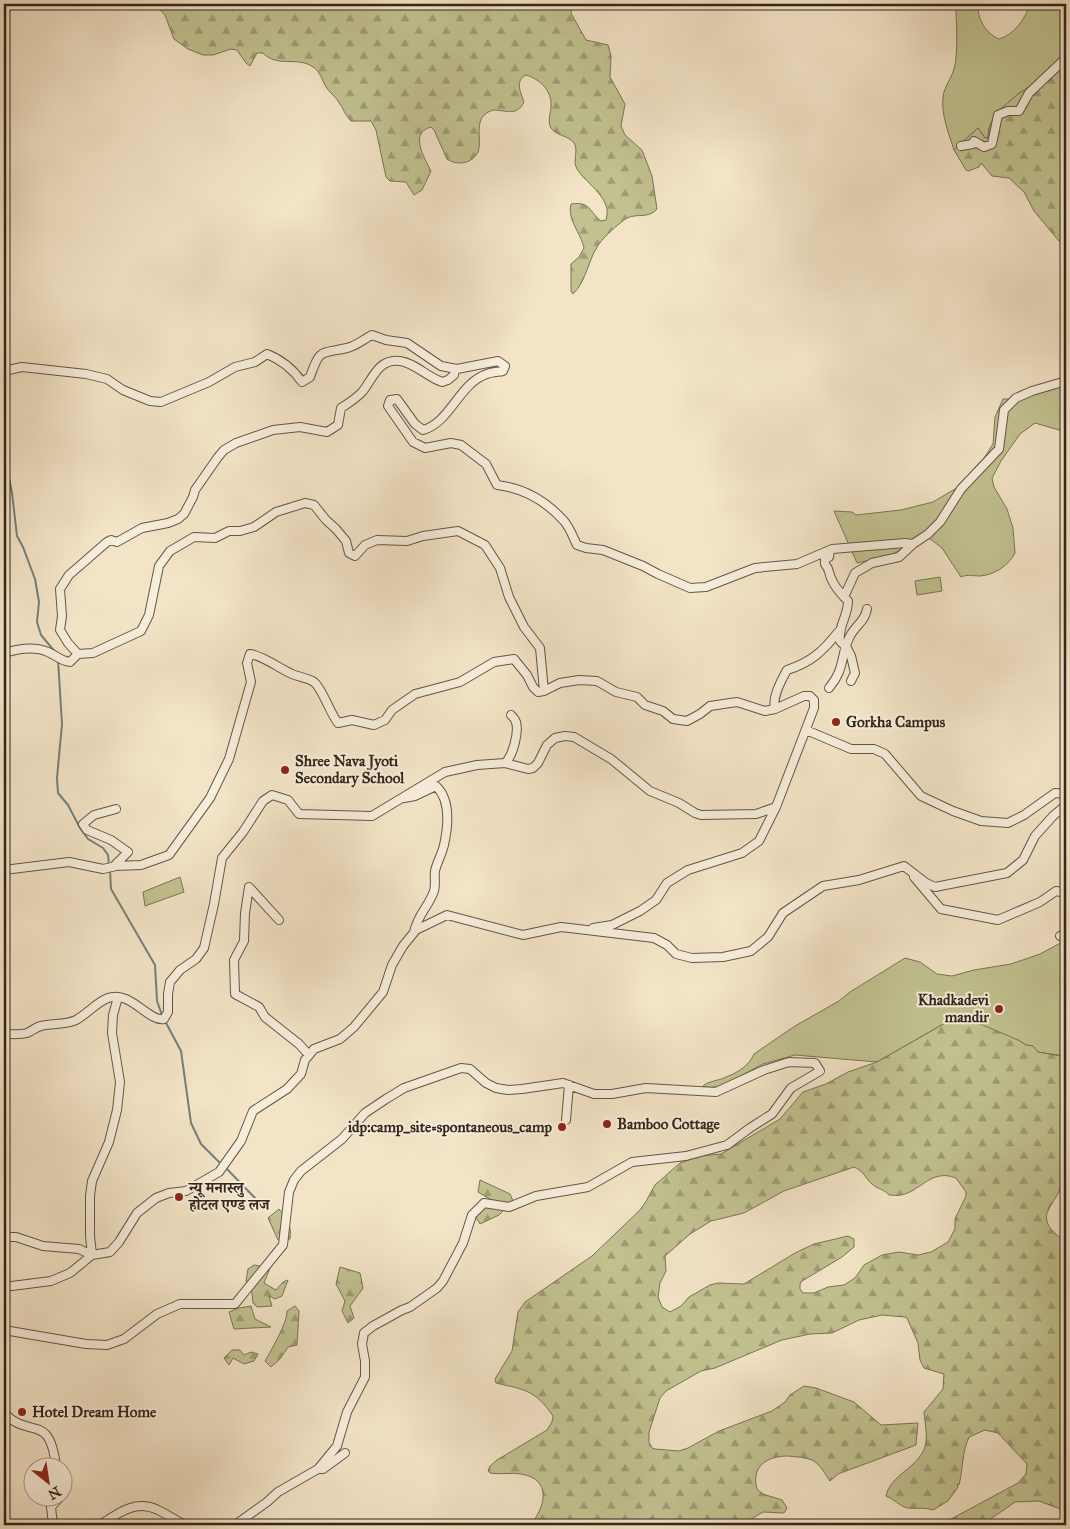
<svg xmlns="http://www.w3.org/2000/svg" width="1070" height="1529" viewBox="0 0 1070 1529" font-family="'IM FELL Great Primer','Noto Serif Devanagari',serif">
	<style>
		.grass { fill: #c2c291; stroke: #7a7456 }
		.forest { fill: url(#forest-firs); stroke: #7a7456; fill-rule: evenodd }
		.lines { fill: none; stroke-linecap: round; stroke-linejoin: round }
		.stream { stroke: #74807d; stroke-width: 2 }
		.street-casing { stroke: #635646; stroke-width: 10 }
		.street { stroke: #f7eddb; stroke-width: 8 }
		.poi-dot { fill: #8f2418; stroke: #f7eddb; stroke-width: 2 }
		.labels { text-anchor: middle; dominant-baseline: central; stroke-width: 4; stroke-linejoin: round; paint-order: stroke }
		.poi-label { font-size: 15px; font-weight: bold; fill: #33261b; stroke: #f7eddb; text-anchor: start }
	</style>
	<defs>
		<pattern id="forest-firs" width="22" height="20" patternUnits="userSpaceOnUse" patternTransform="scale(1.25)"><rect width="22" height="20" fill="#c2c291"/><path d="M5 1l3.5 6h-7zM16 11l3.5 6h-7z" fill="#9e9d76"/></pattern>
	</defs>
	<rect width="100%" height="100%" fill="#f3e4c7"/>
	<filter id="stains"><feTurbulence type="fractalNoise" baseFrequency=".004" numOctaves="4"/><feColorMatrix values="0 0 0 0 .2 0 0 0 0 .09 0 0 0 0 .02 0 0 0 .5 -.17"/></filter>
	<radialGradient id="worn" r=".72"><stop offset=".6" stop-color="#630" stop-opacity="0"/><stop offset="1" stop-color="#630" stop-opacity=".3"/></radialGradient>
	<path class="grass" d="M955 4H978C977 18 985 33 999 39 1014 35 1025 19 1030 4H1066V47L1065 53 1057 62 1031 86 1018 94 989 128 988 138H985L978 128 954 150C949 134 941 115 943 97 944 87 951 79 954 69 958 58 957 16 955 4Z
		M1066 383V432L1035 423 1020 434 1001 461 992 478 994 487 1007 509 1013 528 1015 553C1009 565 995 575 980 576 973 576 968 574 961 577L942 548 929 538 914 542 891 555 857 563 834 511 852 512 856 515 901 510 933 502 955 489 984 458 993 444 995 417 1003 399H1019Z
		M940 577 942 591 917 595 915 581Z
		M180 877 184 892 145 906 143 892Z
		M1066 940V1053L1065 1056 1037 1052 1033 1046 1026 1045 1018 1040 947 1022 877 1062 795 1055 763 1064 721 1086 708 1088 703 1086C708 1081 718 1081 726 1077 737 1073 749 1066 754 1054L795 1026 839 1001 850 992 905 958 920 962 937 974 952 976 974 970 1011 964 1040 954Z"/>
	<path class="forest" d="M155 4H572L571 13 586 40 608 45 611 56 610 77 625 104 621 126 625 135 642 150 652 176 657 209C648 219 638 213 627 218 619 223 610 232 603 239 588 255 588 280 573 294L571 291V264L579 257 584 248C581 233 567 220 571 204 591 201 589 212 601 221L606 220C613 198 587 185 577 169 572 161 579 150 574 143 568 135 556 136 551 128 547 121 551 113 551 106 552 91 540 79 526 75 515 81 520 91 524 102 517 117 506 110 493 110 471 117 483 139 478 152 472 164 457 166 447 159L434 130 431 127C409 133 424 157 431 171L422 190 414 195 406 182 390 181 386 177 376 130 371 121H351C345 115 343 108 338 101 335 96 329 92 326 87 322 80 320 71 313 67 298 56 277 68 263 53H257L250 66 246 63 237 50 231 49 213 55H203L188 49 174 39 165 15Z
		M1066 47V243L1059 241 1034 211 1024 192 1009 178 992 176 981 163 979 167 968 171 966 170 954 150 978 128 985 138H988L989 128 995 114 1018 94 1031 86 1057 62 1065 53Z
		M962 1018 971 1020 1018 1040 1026 1045 1033 1046 1038 1052 1066 1057V1166C1063 1174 1062 1181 1060 1189 1057 1197 1050 1205 1047 1213 1044 1226 1056 1236 1066 1240V1511L1039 1501 1015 1502 982 1525H940L1018 1483 1026 1474 1027 1464 998 1433 985 1430 969 1437C962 1452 963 1469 959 1485L957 1484 958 1487 948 1501 933 1510C924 1507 917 1509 908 1508 899 1506 894 1499 886 1496 890 1475 918 1468 925 1447 928 1437 925 1423 924 1412L943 1389 944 1374 924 1368 920 1360 918 1343 907 1318 905 1317 882 1315 859 1320 832 1333 810 1334 782 1340 715 1368 701 1371 666 1391 660 1398 649 1432V1442L652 1448 655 1449 679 1451 688 1448 719 1431 772 1411 785 1402 790 1395 804 1386 816 1388 854 1402 881 1425 918 1423 916 1445 838 1474 830 1481C825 1474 820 1464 812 1460 805 1457 796 1457 788 1456 767 1456 751 1466 757 1489L763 1494 782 1500 787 1508 784 1513 763 1512 741 1525H530C546 1507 552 1479 521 1474 511 1472 500 1475 490 1473L488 1471 490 1466 497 1460 547 1430 552 1422 553 1416C535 1390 526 1390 496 1383L495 1379 512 1351 518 1312 525 1302 592 1256 640 1210 645 1203 655 1185 680 1163 700 1156 721 1154 780 1119 803 1092 826 1084 848 1072 877 1062 947 1022ZM854 1167C864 1171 865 1178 872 1184 877 1189 884 1189 889 1195 893 1195 898 1196 901 1195 920 1192 931 1168 956 1178L966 1192V1196L955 1219V1229L948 1242 931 1252 918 1255 899 1252 882 1255 864 1265 855 1278 844 1285 828 1287 814 1293H803L800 1289V1284L802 1281 842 1257 854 1247V1239L848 1236 814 1244 795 1253 744 1284 718 1283 710 1285 689 1297 681 1306 670 1312 662 1307 658 1297 660 1283 666 1271 665 1256 690 1234 711 1221 744 1213 784 1191Z
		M480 1180 510 1194 513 1201 499 1215 480 1224 475 1216 481 1208 495 1202 478 1192Z
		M279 1209C287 1219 292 1226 290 1239L278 1240 268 1218Z
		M254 1265 270 1268 264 1283 276 1290 283 1282 288 1280 282 1296 275 1299 269 1296 272 1306 257 1307 253 1303 252 1293 246 1281 248 1269Z
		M340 1267 360 1273 363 1288 350 1306 354 1318 348 1323 342 1311 345 1301 336 1284Z
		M251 1306 255 1319 271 1327 234 1329 229 1312 239 1308Z
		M295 1306 299 1311 297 1345 288 1347 280 1359 271 1367 265 1361C271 1351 288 1321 287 1311Z
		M232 1350H240L244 1355 251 1352 258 1354 254 1361 244 1364 233 1358 229 1365 224 1358Z"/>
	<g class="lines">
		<path class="stream" d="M4 462 7 468 12 493 17 536 23 547 35 579 39 602 37 622 41 635 56 653
			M58 660 62 724 57 778 58 793 68 805 80 828 88 839 103 848 108 855 109 865
			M110 870 111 889 155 965 157 1001 162 1015
			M165 1021 181 1051 191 1123 201 1144 219 1162
			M226 1168 255 1198"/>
		<g class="street-casing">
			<path id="street" d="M961 146 973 144 974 141 984 147 992 144 998 115 1008 111H1019L1029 93 1066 58
				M455 369 454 375 448 380 442 382C427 377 415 363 400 361 379 358 373 378 363 391 357 398 349 403 341 408L338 425 327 432 300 427 273 430 236 443 224 450 218 457 195 490 193 497 184 514 178 519 168 523 142 528 117 542 111 540 107 542 69 575 60 589 62 616 60 630 68 643 78 654 93 653 141 631 149 615 159 566 170 551 194 537 215 538 229 531H240L254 527 276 512 305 503 314 505 326 520 336 529 346 541 349 553 355 556 365 545 377 540 407 541 423 536 458 531 485 545 500 568 509 597 524 627 540 648 544 691
				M4 371 22 367 86 374 107 379 123 390 150 401 161 402 209 382 235 367 255 362 267 354C282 360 293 369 302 382L310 377C320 348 320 354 347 348 356 346 364 339 372 335L386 340 407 343 441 366 457 369 498 361 505 366 503 371C498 372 492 372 487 374 459 383 451 422 423 430L415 424 397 399 390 400 388 406 413 442 425 448 451 443 461 445 486 464 497 485C524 488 546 501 564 521 570 528 573 537 577 545L586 548 603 550 643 566 658 574 690 588 706 587 755 568 797 564 832 549 905 543 913 544
				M830 550 829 557 825 558V564C830 570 828 571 831 578 834 586 842 595 848 601 848 617 838 625 840 641L847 648 851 656 855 673 851 681
				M844 597 855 573 872 563 899 557 913 544 928 534 940 522 961 489 999 449 1004 410 1016 398 1032 391 1066 381
				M4 653C17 649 35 646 48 652 57 656 61 661 70 662L78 654
				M829 688C845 669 840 658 849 638 855 625 865 622 867 609
				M806 730 851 749H874L885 754 921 796 953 811 981 821 1008 823 1024 815 1055 793 1066 794
				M505 763C513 756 519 732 516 722 515 719 513 717 511 715
				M404 798 415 796 436 786C451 800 448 827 444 845 442 854 437 862 435 871 434 878 436 884 434 891 429 906 418 914 414 932
				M113 867 128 852 111 840 87 830 83 824 94 815 116 809
				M4 870 69 862 103 869 116 866 141 865 169 855 210 798 229 759 251 682 247 663 250 654C264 656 278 668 292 674 299 677 308 678 314 682 322 688 330 713 338 723L352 720 374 725 385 720 392 710 415 694 460 682 494 662 514 659 527 675 533 687 538 692 544 691 560 683 579 680 597 681 616 692 637 697 645 705 663 711 673 719 687 721 700 714 710 706 737 702 765 711 775 709
				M914 877 941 909 998 920 1040 902 1056 891 1066 893
				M279 920 249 887 245 913 244 941 234 960 235 994 259 1007 265 1017 299 1044 309 1055
				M593 928 612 925 640 911 656 900 667 883 688 870 742 853 759 841 776 807
				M1060 936 1066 934
				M4 1034C12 1034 20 1035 27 1033 32 1031 36 1027 41 1026 52 1023 66 1025 76 1020 87 1014 97 1002 108 998 131 990 148 1022 164 1019L168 1012V994L170 982 180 970 196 959 204 948 214 904 222 858 243 832 263 801 272 795 288 800 299 814 372 816 445 772 477 765 505 763 528 769 533 768 538 763 547 745 555 738 565 736 574 737 611 759 650 791 679 803 695 813 701 815 756 814 776 807 814 708V700L810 696H804L775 709C772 697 781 681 787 670 812 662 823 651 839 631
				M566 1120 569 1085
				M4 1237H16L43 1246 79 1249 92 1255
				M92 1255 90 1236V1196L92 1181 109 1142 117 1110 120 1082 112 1033 113 1015 118 997
				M4 1287 51 1281 70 1273 92 1255 110 1252 119 1242 137 1213 156 1198 169 1193 186 1191 219 1172 241 1141 253 1111 287 1089 301 1074 305 1060 314 1049 340 1039 354 1027 383 992 392 965 403 946 416 930 447 915 523 935 561 927 654 938 667 945 676 954 692 958 723 957 751 951 768 937 783 913 823 886 859 880 904 866 926 883 935 887 1007 873 1023 860 1035 836 1053 816 1066 805
				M4 1330 86 1344 107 1345 124 1339 157 1314 180 1304H235L283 1245 289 1192 294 1180 301 1171 342 1139 365 1113 386 1099 404 1088 461 1068 470 1069 486 1083 496 1088 508 1090 522 1089 563 1083 594 1094H612L646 1088 716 1092 764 1070 789 1062 815 1063 820 1071 791 1088 772 1114 750 1128 727 1145 686 1156 632 1162 588 1187 536 1196 509 1207 484 1203 472 1215 463 1243 443 1281 437 1288 410 1307 402 1310 373 1326 364 1333 362 1344 365 1361V1377L347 1412 337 1446 318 1469 278 1492 267 1502 235 1525
				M4 1413C30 1440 49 1411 56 1466
				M320 1469H323L345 1453
				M53 1525 51 1507 61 1496
				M100 1525C118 1513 136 1499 158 1510 167 1514 176 1521 186 1525"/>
		</g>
		<use href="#street" class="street"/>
	</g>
	<g class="poi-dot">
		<circle cx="836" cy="722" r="5"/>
		<circle cx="285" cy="770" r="5"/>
		<circle cx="999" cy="1009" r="5"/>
		<circle cx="607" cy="1124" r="5"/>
		<circle cx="562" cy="1127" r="5"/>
		<circle cx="179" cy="1197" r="5"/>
		<circle cx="22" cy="1412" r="5"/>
	</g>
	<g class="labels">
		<g class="poi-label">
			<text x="846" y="722">Gorkha Campus</text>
			<text x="295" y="761">Shree Nava Jyoti<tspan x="295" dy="17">Secondary School</tspan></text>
			<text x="989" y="1000" text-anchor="end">Khadkadevi<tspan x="989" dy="17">mandir</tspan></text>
			<text x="617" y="1124">Bamboo Cottage</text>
			<text x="552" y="1127" text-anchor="end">idp:camp_site=spontaneous_camp</text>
			<text x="189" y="1188">न्यू मनास्लु<tspan x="189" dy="17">होटल एण्ड लज</tspan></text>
			<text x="32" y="1412">Hotel Dream Home</text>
		</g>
	</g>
	<rect width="1070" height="1529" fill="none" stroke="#f3e4c7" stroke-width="20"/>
	<rect x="5" y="5" width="1060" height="1519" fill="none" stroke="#33261b" stroke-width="2.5"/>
	<rect x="10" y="10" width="1050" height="1509" fill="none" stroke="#33261b"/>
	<g transform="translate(48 1482) rotate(150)"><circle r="24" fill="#f7eddb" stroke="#a99d8e"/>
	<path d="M0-4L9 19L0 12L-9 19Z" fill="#8f2418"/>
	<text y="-8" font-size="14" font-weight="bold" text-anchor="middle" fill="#33261b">N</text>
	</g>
	<rect width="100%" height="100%" filter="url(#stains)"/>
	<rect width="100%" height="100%" fill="url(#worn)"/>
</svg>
